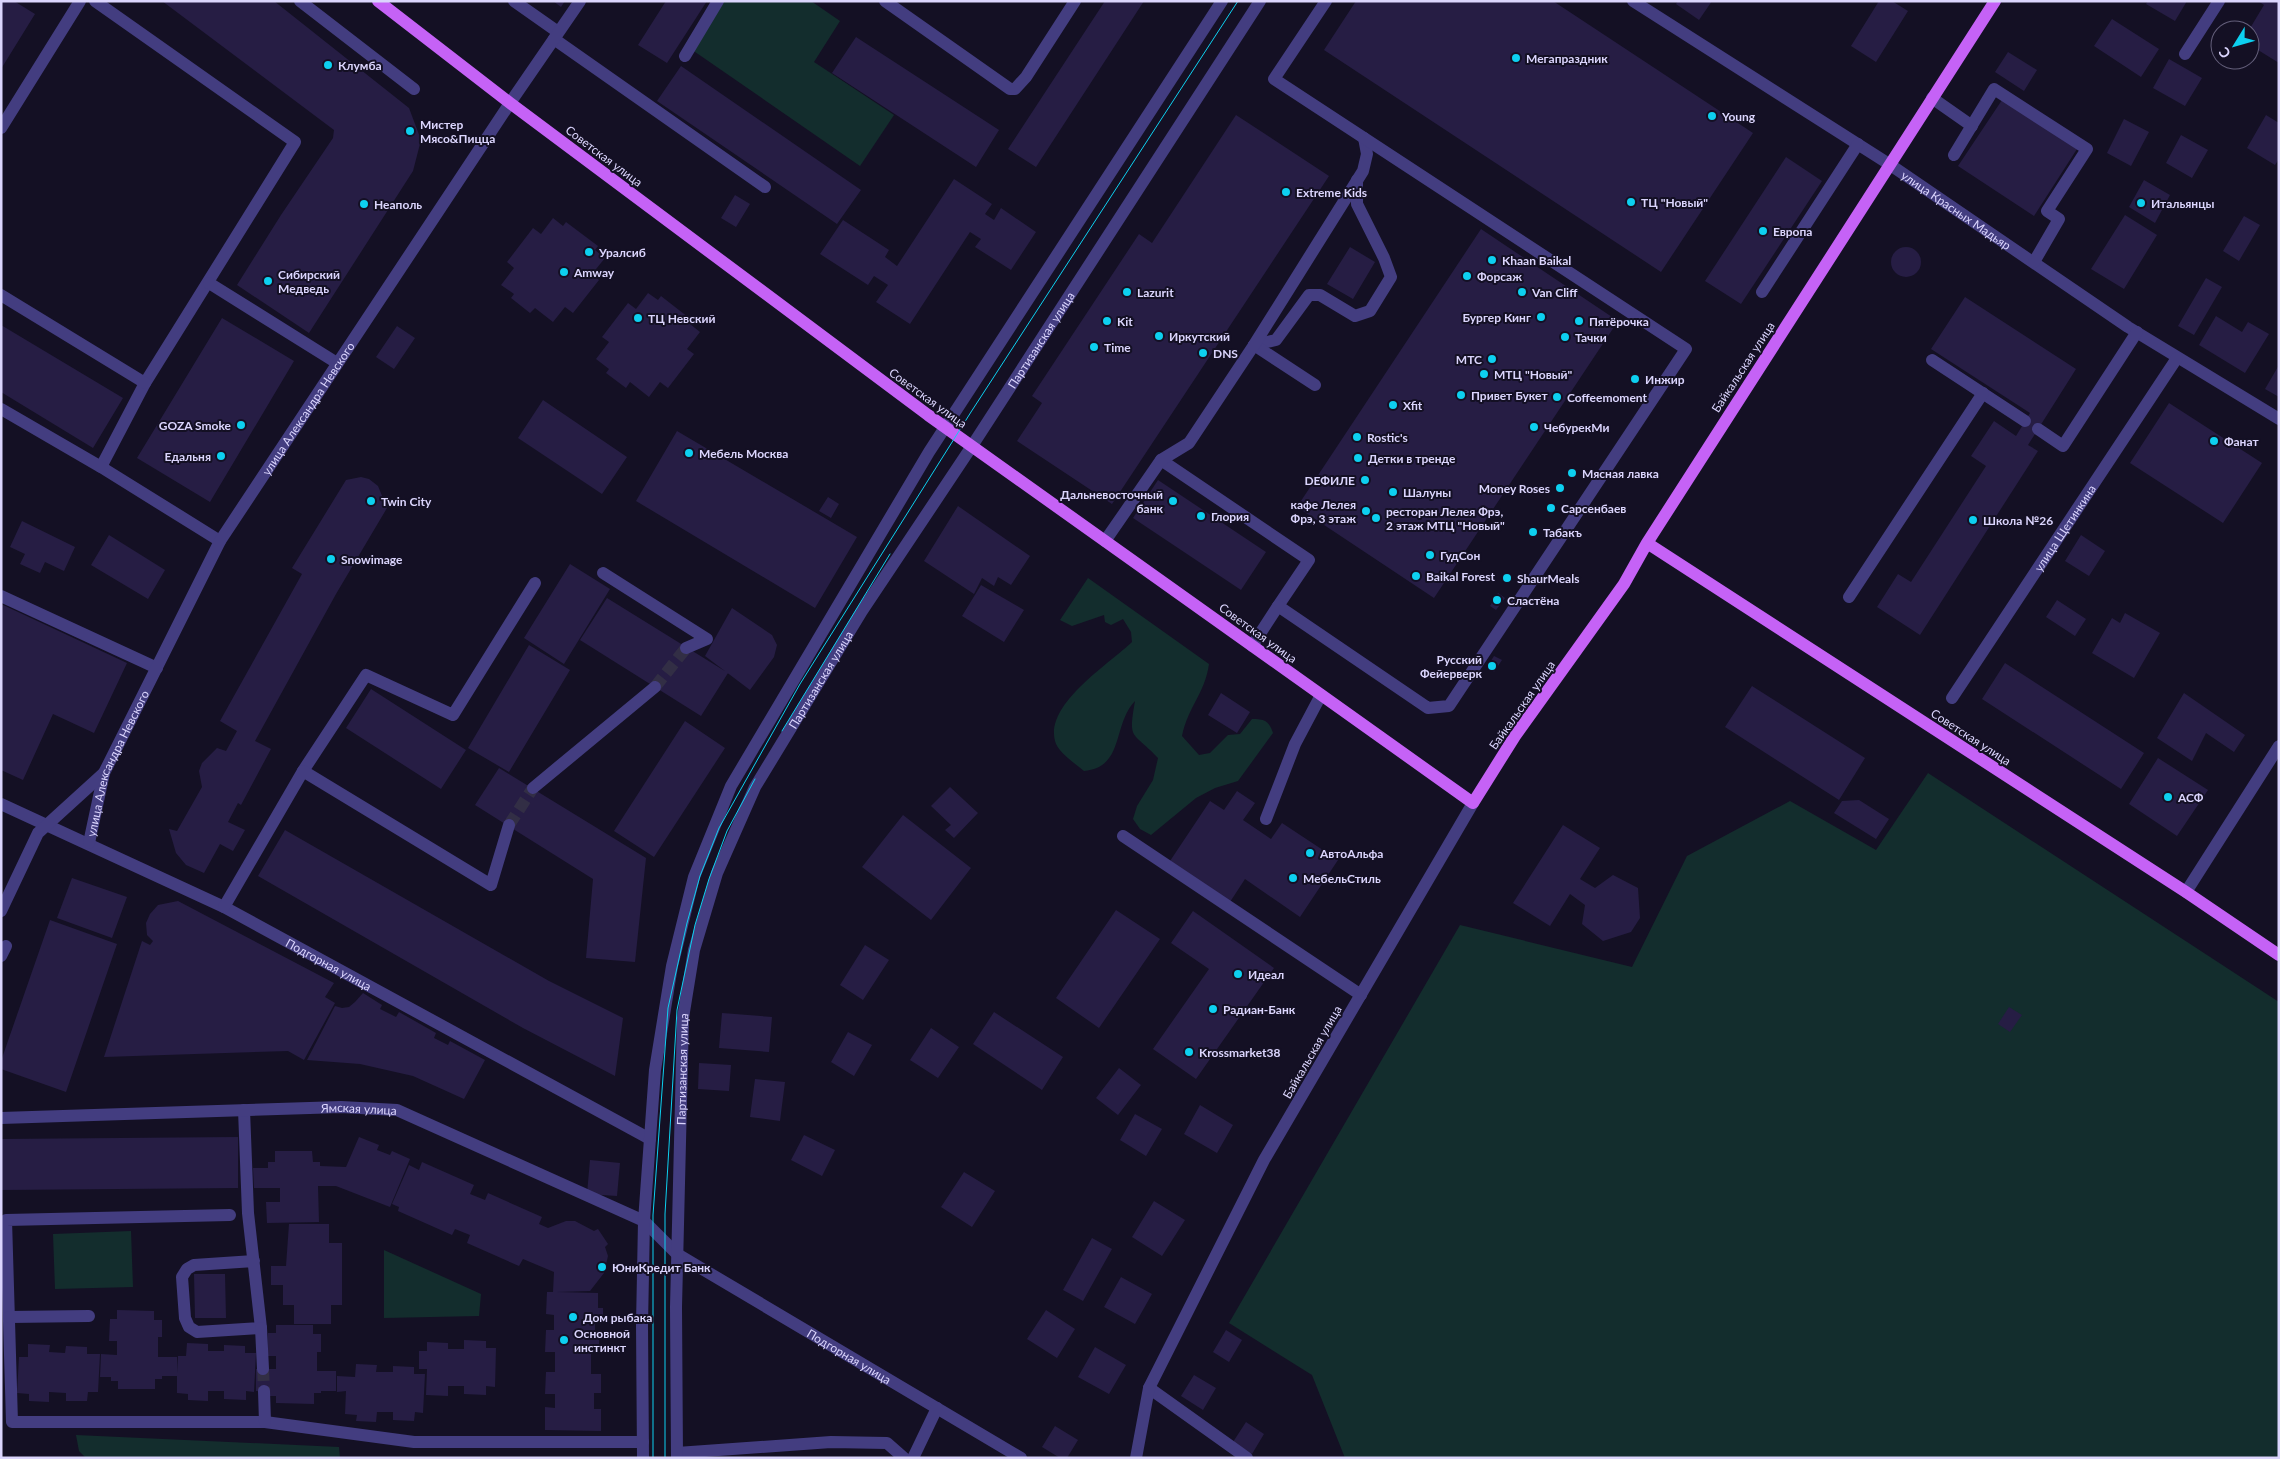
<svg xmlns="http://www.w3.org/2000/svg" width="2280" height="1459" viewBox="0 0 2280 1459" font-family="Lato,sans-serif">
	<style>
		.green { fill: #132d2d }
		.building { fill: #261d44 }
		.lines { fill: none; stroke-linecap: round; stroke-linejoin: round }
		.minor-tunnel { stroke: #322e45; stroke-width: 12; stroke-dasharray: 12 6; stroke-linecap: butt }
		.minor { stroke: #433d80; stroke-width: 12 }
		.major { stroke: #c562f6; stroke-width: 12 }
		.tram { stroke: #0dd0f0; stroke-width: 1 }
		.poi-dot { fill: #0dd0f0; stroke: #141024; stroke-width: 2 }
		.labels { text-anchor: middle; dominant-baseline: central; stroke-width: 4; stroke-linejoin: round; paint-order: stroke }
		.poi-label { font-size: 12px; font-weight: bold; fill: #dbd5fd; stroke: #141024; text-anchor: start }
		.street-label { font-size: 12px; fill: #dbd5fd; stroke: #141024 }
	</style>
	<rect width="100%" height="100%" fill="#141024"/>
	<path class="green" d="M713 1H811L840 21 814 62 894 115 860 166 685 45Z
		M1088 578 1209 664C1205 693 1188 707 1182 736L1199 755 1210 753 1228 735 1240 734 1252 719C1265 719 1269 721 1273 733L1238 781 1215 788 1196 798 1151 835 1140 829 1133 819 1137 806 1153 780 1158 758C1132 730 1128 742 1135 701 1112 725 1125 767 1084 771 1075 763 1058 753 1055 741 1045 704 1109 664 1132 642L1131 632 1123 619 1111 625 1105 622 1104 615 1072 626 1060 620Z
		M1928 773 2279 1002V1458H1345L1312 1375 1229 1323 1460 925 1632 967 1687 856 1790 801 1876 850Z
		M131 1231 133 1287 55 1289 53 1234Z
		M384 1250 481 1294 479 1316 384 1318Z
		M76 1435 339 1447 340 1458H86L79 1451Z"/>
	<path class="building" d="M1 1H14L35 14 1 69Z
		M162 1H274L409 108 421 140 413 171 309 333 237 285 281 215 333 138 334 130Z
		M553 1H565L561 7Z
		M666 1H707L667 63 638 45Z
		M1105 1H1144L1036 167 1008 149Z
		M1356 1H1553L1753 133 1661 272 1324 50Z
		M1678 1H1712L1699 20 1676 4Z
		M1879 1H1892L1908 11 1876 62 1851 46Z
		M2148 1H2187L2175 21 2146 4Z
		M2258 1H2279V63L2250 45 2249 30 2264 5Z
		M2112 19 2159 49 2141 77 2094 46Z
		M856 37 999 130 976 167 832 73Z
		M2008 52 2037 70 2024 91 1995 72Z
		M2169 59 2202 78 2185 106 2153 88Z
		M681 66 861 190 837 224 657 101Z
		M2002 100 2077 149 2034 216 1958 166Z
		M1236 115 1329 176 1112 504 1017 441 1042 403 1032 396 1139 234 1152 243Z
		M2266 115 2279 123V159L2275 165 2247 148Z
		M2124 119 2149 132 2131 166 2107 153Z
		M2181 135 2208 150 2192 178 2166 163Z
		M1786 157 1822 181 1741 304 1705 281Z
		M954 179 992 204 985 214 994 220 1001 208 1036 232 1011 270 975 247 981 239 970 232 910 324 876 302 888 285 874 276 868 285 820 254 843 220 889 250 885 257 897 266Z
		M2144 180 2170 195 2155 223 2129 207Z
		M735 195 750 204 736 227 721 218Z
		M2125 215 2157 235 2124 289 2091 269Z
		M2244 216 2260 225 2239 261 2223 251Z
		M553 218 563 226 566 222 598 246 595 250 605 258 592 274 599 280 573 313 565 307 553 322 535 308 530 313 511 298 514 294 501 285 514 268 507 262 533 228 541 234Z
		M1481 229 1618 321 1434 598 1297 507Z
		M1891 262a15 15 0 1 1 30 0a15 15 0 1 1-30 0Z
		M1350 247 1375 262 1353 299 1327 284Z
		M2206 278 2222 287 2194 335 2178 326Z
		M648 293 658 300 661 296 693 321 690 324 700 332 687 349 694 354 668 388 660 382 649 397 630 382 626 388 606 373 609 369 596 359 609 342 602 337 628 303 636 309Z
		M1965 297 2076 369 2028 445 2038 451 1920 635 1877 607 1898 574 1911 582 1986 466 1971 456 1994 421 2016 436 2030 413 1931 349Z
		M2216 316 2242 332 2248 322 2269 334 2245 373 2199 345Z
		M222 318 294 361 210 502 137 458Z
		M1 325 123 398 93 448 1 392Z
		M397 326 415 338 394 369 376 357Z
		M2279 365V397L2265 389Z
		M543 400 627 457 602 494 518 438Z
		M2169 403 2262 463 2223 523 2130 463Z
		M677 431 857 537 815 608 636 501Z
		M361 477 369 479 378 486 387 508 336 594 255 741 271 749 241 805 238 803 228 822 245 830 233 851 220 844 204 873 186 865 176 853 169 829 177 831 202 787 199 771 202 763 217 748 226 751 237 731 220 721 302 574 292 568 346 480Z
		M1158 480 1266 552 1241 590 1133 518Z
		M828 497 839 504 831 518 819 511Z
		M958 506 1030 556 1011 585 998 577 994 586 982 578 974 594 924 561Z
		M22 521 75 547 64 571 45 562 40 573 20 564 25 554 10 547Z
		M109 535 165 570 148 599 91 565Z
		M2081 535 2105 551 2089 576 2065 561Z
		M570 564 610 589 564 664 524 638Z
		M981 585 1024 610 1004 642 962 616Z
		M1498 593 1505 598 1496 610 1490 606Z
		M607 598 728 673 701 716 580 640Z
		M2057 600 2086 619 2075 636 2046 617Z
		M1 604 127 663 94 733 53 714 23 780 1 770Z
		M732 608 772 635 777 645 774 657 750 690 705 656Z
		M2125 613 2160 633 2134 678 2092 653 2112 618 2120 623Z
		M529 645 570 670 509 772 468 748Z
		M1494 656 1502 660 1494 672 1487 667Z
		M2005 663 2144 753 2121 789 1982 699Z
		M1752 686 1865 758 1839 800 1725 727Z
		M371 689 466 750 441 789 346 728Z
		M1221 693 1250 712 1237 733 1208 715Z
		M2184 693 2245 735 2234 752 2206 733 2192 761 2157 738Z
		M685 721 725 748 654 857 614 831Z
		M2158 758 2208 790 2177 836 2129 804Z
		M499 768 646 858 635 962 586 958 593 879 475 805Z
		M950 787 978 813 954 838 945 830 951 825 931 806Z
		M1237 791 1255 803 1243 820 1271 839 1282 823 1338 860 1300 917 1245 879 1230 902 1170 861 1210 801 1224 810Z
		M1859 800 1889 819 1876 839 1834 813 1842 801Z
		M903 815 971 868 931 920 862 867Z
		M1563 825 1600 848 1580 879 1595 888 1613 875 1638 888 1640 918 1631 932 1603 941 1582 924 1585 905 1570 894 1550 926 1513 903Z
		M285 830 549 981 623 1018 615 1076 523 1028 258 876Z
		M72 878 127 897 112 938 57 918Z
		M178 901 334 983 325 997 335 1003 304 1060 288 1051 104 1057 142 941 150 945 153 941 147 935 146 923 150 914 158 905Z
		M1116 910 1160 939 1099 1028 1056 998Z
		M1193 911 1274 968 1196 1079 1153 1049 1209 969 1171 943Z
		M50 920 117 944 66 1092 1 1069V1061Z
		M865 945 889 960 863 1000 840 985Z
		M363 993 382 1005 380 1009 396 1017 399 1012 436 1033 434 1038 448 1045 450 1041 485 1060 464 1099 413 1076 360 1064 307 1060 335 1006 342 1008 349 1007 355 1002Z
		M2009 1007 2022 1015 2010 1032 1998 1024Z
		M994 1012 1063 1057 1042 1090 973 1044Z
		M722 1013 772 1017 769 1052 719 1048Z
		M931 1028 959 1047 938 1078 910 1060Z
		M848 1032 872 1045 854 1076 831 1062Z
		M699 1063 731 1065 729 1091 698 1089Z
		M1119 1068 1141 1085 1118 1115 1096 1098Z
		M755 1079 785 1082 780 1121 750 1117Z
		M1200 1105 1233 1125 1217 1153 1184 1134Z
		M1135 1114 1162 1129 1146 1156 1120 1140Z
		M804 1135 835 1150 822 1176 791 1160Z
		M238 1137V1188L1 1190V1139Z
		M359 1137 379 1145 377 1150 390 1155 392 1151 410 1159 390 1207 336 1186H318L319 1222 267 1223 266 1202H280V1188H254L253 1168H268V1162H275V1151H312L313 1162H320V1166L346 1167Z
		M590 1160 620 1163 617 1196 587 1194Z
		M422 1162 474 1185 470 1194 485 1200 488 1193 542 1217 539 1224 548 1228 566 1221H575L594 1231 598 1229 608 1244 605 1247 608 1256 604 1273 590 1291 557 1292 598 1293V1308H603V1318H595V1333H599V1353H591V1374H601V1393H594V1409H601V1431L545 1430V1407L555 1408V1394H545L546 1372H555V1352H545L546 1330H554V1315L546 1314 547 1292H553L554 1272 523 1259 519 1266 467 1243 470 1235 455 1229 452 1235 398 1211 399 1207 392 1204 409 1165 419 1170Z
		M964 1172 995 1191 972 1227 941 1207Z
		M1154 1201 1185 1220 1162 1256 1132 1237Z
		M289 1224H329V1243H342V1305H331V1324H294V1305H283V1285H271V1266H286Z
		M1092 1238 1112 1249 1083 1301 1063 1290Z
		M194 1274H225L226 1318H195Z
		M1121 1277 1152 1294 1135 1324 1104 1307Z
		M117 1310 154 1311V1320H162V1337H158V1357H177V1373L178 1356H186L187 1343 208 1344V1351H224V1345L245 1346V1353H256L254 1392 246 1391V1400L224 1399V1391H208V1401L188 1400V1394L177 1393V1376H162V1379H155V1389H118V1381H111V1377H100L101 1354 117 1355V1341H109L110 1319H117Z
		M1046 1310 1075 1329 1057 1358 1027 1339Z
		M276 1325H313V1334H321V1352H317V1371H336V1391H321V1393H314V1404L276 1403V1396H270V1392L256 1391V1369H276V1356H268V1333H276Z
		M1226 1330 1242 1340 1229 1362 1213 1352Z
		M464 1340 486 1341V1348H496L495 1387 486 1386V1395L464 1394V1386H448V1396L426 1395 427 1369H419V1351H427V1342L448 1343V1349H464Z
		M28 1344 50 1345 49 1352 65 1353 66 1346 87 1347V1354H100L98 1392H88L87 1401H66V1393L49 1392V1402L29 1401V1394L17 1393 19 1357H28Z
		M1095 1347 1126 1365 1109 1394 1078 1377Z
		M356 1364 377 1365 376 1372H393V1366L414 1367V1374H425L423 1413 415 1412 414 1421 393 1420V1412H377L376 1422 356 1421 357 1415 345 1414 346 1391 337 1392V1376L355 1377Z
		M1194 1375 1216 1388 1203 1410 1181 1396Z
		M1246 1422 1264 1434 1252 1454 1233 1442Z
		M1055 1426 1078 1440 1067 1458H1060L1042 1447Z"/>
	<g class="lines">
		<path class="minor-tunnel" d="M655 687 686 648
			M509 825 533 788
			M263 1369 264 1391"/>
		<g class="minor">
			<path d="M95 1 295 142 145 383 101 467"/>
			<path d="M300 1 414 89"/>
			<path d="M514 1 558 32"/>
			<path d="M885 1 1010 89H1015L1026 77 1075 1"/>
			<path id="s1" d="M1633 1 1889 164 2128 327 2279 419"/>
			<path d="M554 39 765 187"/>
			<path d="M2185 54 2219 1"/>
			<path d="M685 56 718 1"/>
			<path d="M1932 98 1972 126"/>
			<path d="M1 128 80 1"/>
			<path d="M1954 155 1994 89 2087 149 2047 211 2059 219 2034 262"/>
			<path d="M209 283 337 363"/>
			<path d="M1762 292 1858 144"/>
			<path d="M1 295 145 383"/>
			<path d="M1254 345 1276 340 1309 295H1320L1355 316 1370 311 1391 277 1384 258 1357 204V180"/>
			<path d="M1254 345 1315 385"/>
			<path d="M1932 360 2025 421"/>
			<path d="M1 409 101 467 220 541"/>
			<path d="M2038 429 2063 446 2137 332"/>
			<path d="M1161 460 1309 560 1278 606"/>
			<path d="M1105 541 1161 460 1189 443 1254 345 1363 171 1367 154 1364 138"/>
			<path d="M603 573 707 639 686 648"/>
			<path d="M1 596 157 668"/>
			<path d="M1849 597 1983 393"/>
			<path d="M1252 646 1278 606 1428 708 1449 706 1686 349 1274 79 1326 1"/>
			<path id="s2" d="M1952 698 2177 358"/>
			<path d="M303 771 366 675 453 715 535 583"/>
			<path d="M533 788 655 687"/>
			<path id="s3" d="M1 804 224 907 650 1139"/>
			<path d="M1266 819 1295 744 1321 695"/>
			<path d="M1123 836 1361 995"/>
			<path id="s4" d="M89 843 104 773 220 541 510 103 580 1"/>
			<path d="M2186 892 2279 746"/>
			<path d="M224 907 303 771 491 885 509 825"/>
			<path d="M1 911 38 833 104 773"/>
			<path d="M1 956 6 946"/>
			<path d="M244 1110 248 1213 261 1328 197 1332 189 1327 185 1318 182 1277 187 1269 194 1265 254 1261"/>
			<path id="s5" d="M1 1118 341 1107 397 1110 644 1221 677 1254 1021 1458"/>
			<path d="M230 1215 6 1220 12 1422H265L414 1442H643"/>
			<path d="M9 1317 89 1316"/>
			<path d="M261 1328 263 1369"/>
			<path d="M1149 1388 1247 1458"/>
			<path d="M264 1391 265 1422"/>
			<path d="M677 1453 831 1442 887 1443 904 1458"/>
			<path d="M643 1458 642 1325 644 1221 655 1070 672 966 694 877 731 786 929 452 1222 1"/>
			<path id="s6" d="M677 1458 676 1307 683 1018 694 950 717 873 755 787 862 611 972 446 1260 1"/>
			<path d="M913 1458 937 1408"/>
			<path d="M1136 1458 1149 1388 1264 1160 1473 803"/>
		</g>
		<path class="major" d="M378 1 510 103 928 415 1473 803 1515 736 1624 584 1647 543 1995 1
			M1647 543 2186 892 2279 955"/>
		<path class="tram" d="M782 731 890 554
			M653 1458V1215L668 1008 687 923 700 876 719 828 800 684 971 412 1238 1
			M665 1458V1214L677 1010 695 925 709 879 727 831 755 779"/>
	</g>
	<g class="poi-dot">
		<circle cx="1516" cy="58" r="5"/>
		<circle cx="328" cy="65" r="5"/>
		<circle cx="1712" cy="116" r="5"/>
		<circle cx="410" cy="131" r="5"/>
		<circle cx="1286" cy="192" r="5"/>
		<circle cx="1631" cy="202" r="5"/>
		<circle cx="2141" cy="203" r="5"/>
		<circle cx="364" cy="204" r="5"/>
		<circle cx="1763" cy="231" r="5"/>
		<circle cx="589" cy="252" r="5"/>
		<circle cx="1492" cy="260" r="5"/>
		<circle cx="564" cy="272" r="5"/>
		<circle cx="1467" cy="276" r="5"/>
		<circle cx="268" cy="281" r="5"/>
		<circle cx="1127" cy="292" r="5"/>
		<circle cx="1522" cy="292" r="5"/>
		<circle cx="1541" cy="317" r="5"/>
		<circle cx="638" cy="318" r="5"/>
		<circle cx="1107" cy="321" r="5"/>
		<circle cx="1579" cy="321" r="5"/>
		<circle cx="1159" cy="336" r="5"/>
		<circle cx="1565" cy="337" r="5"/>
		<circle cx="1094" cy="347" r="5"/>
		<circle cx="1203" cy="353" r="5"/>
		<circle cx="1492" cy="359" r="5"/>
		<circle cx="1484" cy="374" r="5"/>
		<circle cx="1635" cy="379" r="5"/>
		<circle cx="1461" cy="395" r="5"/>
		<circle cx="1557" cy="397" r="5"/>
		<circle cx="1393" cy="405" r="5"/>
		<circle cx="241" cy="425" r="5"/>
		<circle cx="1534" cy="427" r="5"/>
		<circle cx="1357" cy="437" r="5"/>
		<circle cx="2214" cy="441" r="5"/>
		<circle cx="689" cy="453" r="5"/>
		<circle cx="221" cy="456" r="5"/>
		<circle cx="1358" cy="458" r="5"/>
		<circle cx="1572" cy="473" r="5"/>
		<circle cx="1365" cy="480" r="5"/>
		<circle cx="1560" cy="488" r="5"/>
		<circle cx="1393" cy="492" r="5"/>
		<circle cx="371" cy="501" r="5"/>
		<circle cx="1173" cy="501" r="5"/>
		<circle cx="1551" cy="508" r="5"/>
		<circle cx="1366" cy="511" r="5"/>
		<circle cx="1201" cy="516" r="5"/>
		<circle cx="1376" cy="518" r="5"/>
		<circle cx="1973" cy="520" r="5"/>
		<circle cx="1533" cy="532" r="5"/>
		<circle cx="1430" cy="555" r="5"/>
		<circle cx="331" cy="559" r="5"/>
		<circle cx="1416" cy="576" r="5"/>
		<circle cx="1507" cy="578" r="5"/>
		<circle cx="1497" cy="600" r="5"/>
		<circle cx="1492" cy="666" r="5"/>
		<circle cx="2168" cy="797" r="5"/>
		<circle cx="1310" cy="853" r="5"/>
		<circle cx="1293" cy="878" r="5"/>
		<circle cx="1238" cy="974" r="5"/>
		<circle cx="1213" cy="1009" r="5"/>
		<circle cx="1189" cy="1052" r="5"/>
		<circle cx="602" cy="1267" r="5"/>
		<circle cx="573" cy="1317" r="5"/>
		<circle cx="564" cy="1340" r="5"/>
	</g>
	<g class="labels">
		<g class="poi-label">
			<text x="1526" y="58">Мегапраздник</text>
			<text x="338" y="65">Клумба</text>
			<text x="1722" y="116">Young</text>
			<text x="420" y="124">Мистер<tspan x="420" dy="14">Мясо&amp;Пицца</tspan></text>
			<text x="1296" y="192">Extreme Kids</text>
			<text x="1641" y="202">ТЦ "Новый"</text>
			<text x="2151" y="203">Итальянцы</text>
			<text x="374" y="204">Неаполь</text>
			<text x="1773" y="231">Европа</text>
			<text x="599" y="252">Уралсиб</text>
			<text x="1502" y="260">Khaan Baikal</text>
			<text x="574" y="272">Amway</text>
			<text x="278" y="274">Сибирский<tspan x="278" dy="14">Медведь</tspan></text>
			<text x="1477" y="276">Форсаж</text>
			<text x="1137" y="292">Lazurit</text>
			<text x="1532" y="292">Van Cliff</text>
			<text x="1531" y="317" text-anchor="end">Бургер Кинг</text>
			<text x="648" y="318">ТЦ Невский</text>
			<text x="1117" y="321">Kit</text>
			<text x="1589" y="321">Пятёрочка</text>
			<text x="1169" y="336">Иркутский</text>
			<text x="1575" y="337">Тачки</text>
			<text x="1104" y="347">Time</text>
			<text x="1213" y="353">DNS</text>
			<text x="1482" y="359" text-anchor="end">МТС</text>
			<text x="1494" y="374">МТЦ "Новый"</text>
			<text x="1645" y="379">Инжир</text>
			<text x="1471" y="395">Привет Букет</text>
			<text x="1567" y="397">Coffeemoment</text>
			<text x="1403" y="405">Xfit</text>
			<text x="231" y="425" text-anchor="end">GOZA Smoke</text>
			<text x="1544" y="427">ЧебурекМи</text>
			<text x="1367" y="437">Rostic's</text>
			<text x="2224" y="441">Фанат</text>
			<text x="699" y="453">Мебель Москва</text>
			<text x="211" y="456" text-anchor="end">Едальня</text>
			<text x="1368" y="458">Детки в тренде</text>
			<text x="1582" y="473">Мясная лавка</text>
			<text x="1355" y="480" text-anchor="end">DЕФИЛЕ</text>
			<text x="1550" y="488" text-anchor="end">Money Roses</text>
			<text x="1403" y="492">Шалуны</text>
			<text x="1163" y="494" text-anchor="end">Дальневосточный<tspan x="1163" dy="14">банк</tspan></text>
			<text x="381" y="501">Twin Сity</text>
			<text x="1356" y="504" text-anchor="end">кафе Лелея<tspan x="1356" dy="14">Фрэ, 3 этаж</tspan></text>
			<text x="1561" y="508">Сарсенбаев</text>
			<text x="1386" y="511">ресторан Лелея Фрэ,<tspan x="1386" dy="14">2 этаж МТЦ "Новый"</tspan></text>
			<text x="1211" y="516">Глория</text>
			<text x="1983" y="520">Школа №26</text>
			<text x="1543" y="532">Табакъ</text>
			<text x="1440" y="555">ГудСон</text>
			<text x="341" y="559">Snowimage</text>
			<text x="1426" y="576">Baikal Forest</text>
			<text x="1517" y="578">ShaurMeals</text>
			<text x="1507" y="600">Сластёна</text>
			<text x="1482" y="659" text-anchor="end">Русский<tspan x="1482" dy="14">Фейерверк</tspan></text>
			<text x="2178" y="797">АСФ</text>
			<text x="1320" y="853">АвтоАльфа</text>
			<text x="1303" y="878">МебельСтиль</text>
			<text x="1248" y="974">Идеал</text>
			<text x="1223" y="1009">Радиан-Банк</text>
			<text x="1199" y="1052">Krossmarket38</text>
			<text x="612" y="1267">ЮниКредит Банк</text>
			<text x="583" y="1317">Дом рыбака</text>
			<text x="574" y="1333">Основной<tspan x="574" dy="14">инстинкт</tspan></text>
		</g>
		<g class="street-label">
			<text transform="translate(604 156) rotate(37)">Советская улица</text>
			<text stroke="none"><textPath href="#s1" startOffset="385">улица Красных Мадьяр</textPath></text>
			<text stroke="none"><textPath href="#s6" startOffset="1214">Партизанская улица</textPath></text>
			<text transform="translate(1743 367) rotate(-57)">Байкальская улица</text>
			<text transform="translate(928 398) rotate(36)">Советская улица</text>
			<text stroke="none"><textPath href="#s4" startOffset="490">улица Александра Невского</textPath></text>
			<text stroke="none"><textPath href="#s2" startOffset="204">улица Щетинкина</textPath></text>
			<text transform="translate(1258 633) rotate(36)">Советская улица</text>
			<text stroke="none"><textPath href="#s6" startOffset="809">Партизанская улица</textPath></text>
			<text transform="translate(1522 705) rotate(-55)">Байкальская улица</text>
			<text transform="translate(1971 737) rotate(33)">Советская улица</text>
			<text stroke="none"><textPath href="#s4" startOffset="85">улица Александра Невского</textPath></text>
			<text stroke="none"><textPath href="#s3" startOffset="365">Подгорная улица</textPath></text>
			<text transform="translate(1312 1052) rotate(-60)">Байкальская улица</text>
			<text stroke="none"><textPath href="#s6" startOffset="389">Партизанская улица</textPath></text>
			<text stroke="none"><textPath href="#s5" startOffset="358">Ямская улица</textPath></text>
			<text stroke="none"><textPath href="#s5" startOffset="914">Подгорная улица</textPath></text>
		</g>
	</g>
	<rect width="2280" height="1459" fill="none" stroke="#dbd5fd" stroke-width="5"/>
	<g transform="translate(2235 45) rotate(233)"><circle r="24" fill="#141024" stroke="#645f7b"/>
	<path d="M0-4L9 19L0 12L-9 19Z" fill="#0dd0f0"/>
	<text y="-8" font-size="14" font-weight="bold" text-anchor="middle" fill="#dbd5fd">С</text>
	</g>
</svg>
